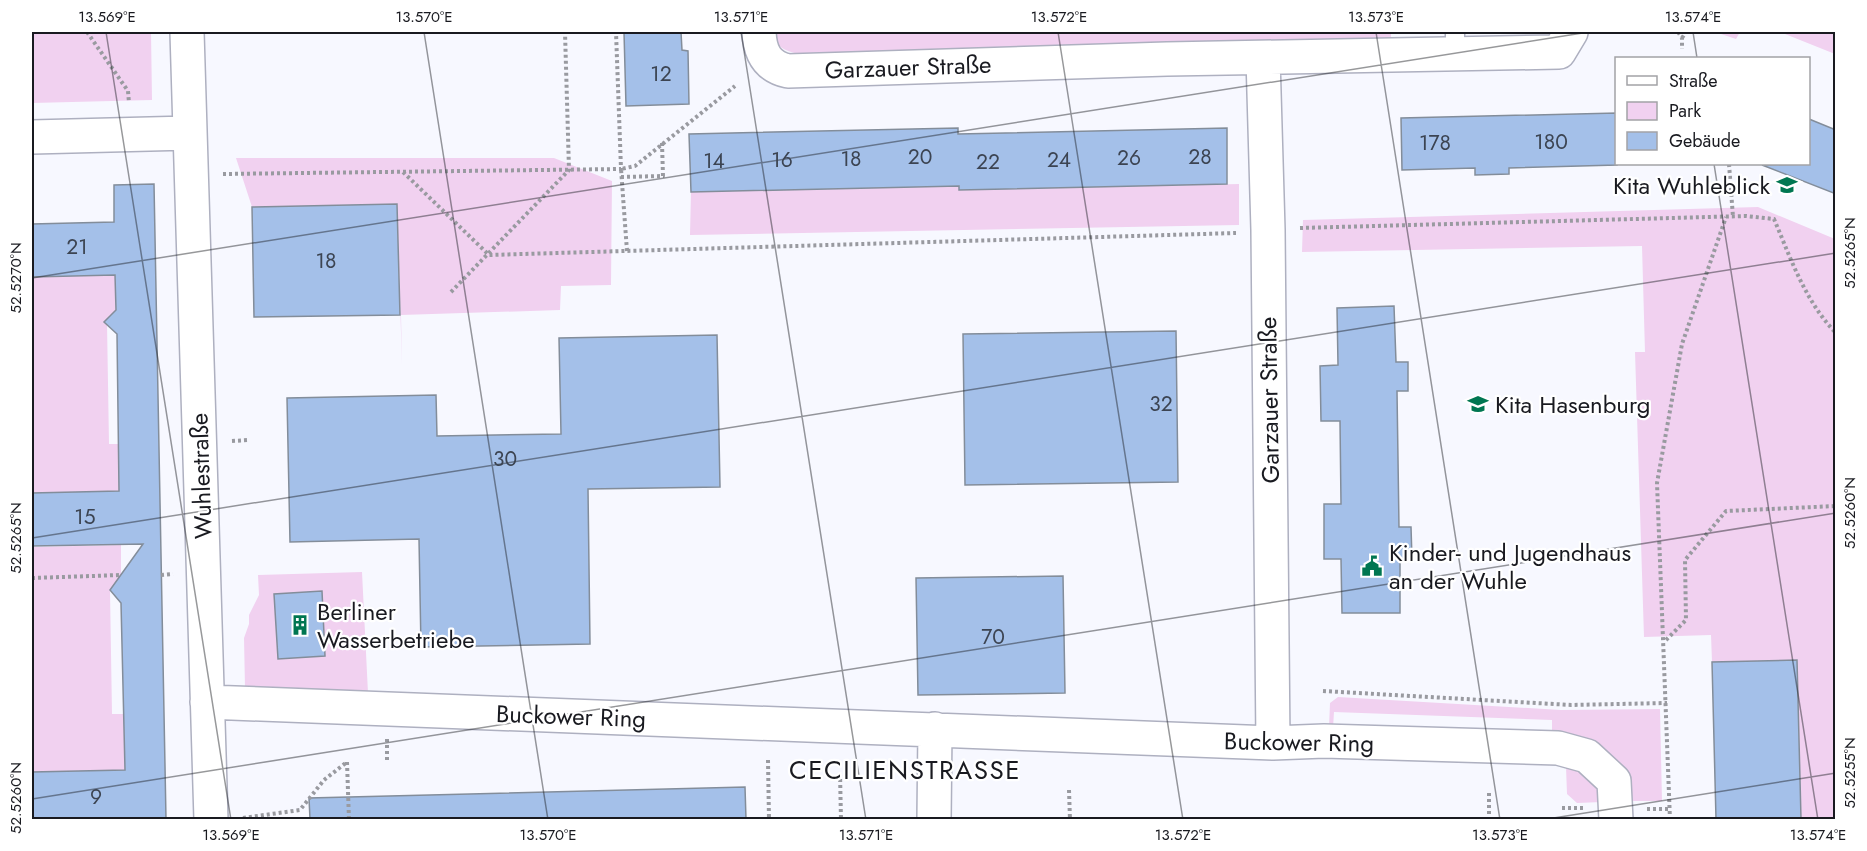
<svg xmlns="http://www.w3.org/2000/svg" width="1867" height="851" viewBox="0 0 1867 851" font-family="Jost,sans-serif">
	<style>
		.green { fill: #f1d1f0 }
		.building { fill: #a4c0e9; stroke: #838d9a; stroke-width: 1.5 }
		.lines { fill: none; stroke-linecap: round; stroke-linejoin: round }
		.lane-casing { stroke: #aeb0c0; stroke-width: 21 }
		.street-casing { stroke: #aeb0c0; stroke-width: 36 }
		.path { stroke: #999aa0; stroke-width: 4; stroke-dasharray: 3 3; stroke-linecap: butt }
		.lane { stroke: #fff; stroke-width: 18 }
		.street { stroke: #fff; stroke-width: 33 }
		.ticks { fill: none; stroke: #191a20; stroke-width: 1.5; stroke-opacity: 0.45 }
		.labels { text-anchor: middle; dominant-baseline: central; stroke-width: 4.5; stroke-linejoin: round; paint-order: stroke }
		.number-label { font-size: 21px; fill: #3c4452 }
		.street-label { font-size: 24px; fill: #191a20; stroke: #fff }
		.poi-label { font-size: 24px; fill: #191a20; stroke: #fff; text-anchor: start }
		.neighbourhood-label { font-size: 26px; letter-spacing: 1.5px; fill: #191a20; stroke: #fff }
		.neatline { fill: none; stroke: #191a20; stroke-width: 2 }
		.ticks-label { font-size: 15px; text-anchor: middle; fill: #191a20 }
	</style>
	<rect width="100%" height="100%" fill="#f7f8ff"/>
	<path class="green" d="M32 32H151L152 100 32 103Z
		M770 32H1391V40L801 54C788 53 774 46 770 32Z
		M1694 32H1740L1736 39 1718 33 1692 34Z
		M1780 32H1835V54Z
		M236 158H554L612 181 611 285 561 286 560 310 401 315 402 365 397 204 252 207Z
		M1239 184V225L690 235 691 192 959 186V190Z
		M1758 207 1835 239V819H1801L1797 660 1712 662 1711 635 1644 637 1635 352H1645L1642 246 1302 252 1303 220Z
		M115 275 116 313 109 316 107 323 109 444H119V491L32 493V277Z
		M121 545V581L110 591 112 714H124L125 770 32 772V547Z
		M362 572 368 693 245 688 244 638 249 624V615L259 595 258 575Z
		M1338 697 1561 710 1660 709 1662 801H1631C1615 742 1608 749 1552 738V720L1334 712 1333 728H1329L1330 703Z
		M1566 767C1587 771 1598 781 1602 802L1577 803 1567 794Z"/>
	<path class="building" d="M624 32H681L682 50 688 51 689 104 626 106Z
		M1617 113V165L1509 168V174L1475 175V168L1402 170 1401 118Z
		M1809 119 1836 130V194L1762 165 1809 164Z
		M958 128V134L1227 128V184L959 190V186L691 192 689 134Z
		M154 184 166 819H32V772L125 770 121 603 110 590 143 544 32 546V493L119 491 117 334 104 322 116 310 115 275 32 277V224L114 222V185Z
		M397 204 400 315 254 317 252 207Z
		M1394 306 1396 362H1408V391H1397L1399 527H1411L1412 559H1400V613H1342L1341 559H1324V504H1341L1340 421H1321L1320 366 1338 365 1337 308Z
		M1176 331 1178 482 965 485 963 334Z
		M717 335 720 487 588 489 590 644 421 647 419 539 290 542 287 398 436 395 437 436 561 434 559 338Z
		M1063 576 1065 693 918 695 916 578Z
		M322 591 325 656 278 659 274 594Z
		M1797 660 1801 819H1716L1712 662Z
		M745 787 746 819H310L309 798Z"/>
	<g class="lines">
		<g class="lane-casing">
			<path id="lane" d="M1455 32V56"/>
		</g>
		<g class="street-casing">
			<path id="street" d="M187 32 211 820
				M759 32C760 52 766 66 788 71L1167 59 1559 52 1571 32
				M1263 58 1268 230 1273 743
				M32 137 189 133
				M207 702 1273 743 1324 741 1558 748 1587 756 1614 781 1616 820
				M934 820 935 729"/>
		</g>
		<path class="path" d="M87 32 128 91 129 103
			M1678 32 1682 38V49
			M1682 38 1686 32
			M1729 164 1733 217
			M403 172 489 255 1236 233
			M223 174 621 169 616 32
			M621 177 663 176 662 143
			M1300 228 1746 216 1774 219C1791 259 1805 301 1836 333
			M627 251 621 169 635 166 735 86
			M451 292 569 170 565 32
			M232 441 249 440
			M161 575 173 574
			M32 578 121 575
			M1666 640 1686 620 1685 560 1726 511 1836 506
			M1323 691 1571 705 1667 703
			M387 739V761
			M768 760 769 820
			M347 762 349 820
			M840 773 841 820
			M1069 790 1070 820
			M1489 793V820
			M1562 808H1585
			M1647 809H1670
			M243 818 300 810 324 780 347 762
			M1670 820 1657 483 1682 344 1726 217"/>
		<use href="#lane" class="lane"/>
		<use href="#street" class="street"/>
	</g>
	<path class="ticks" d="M106 32 231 820M424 32 548 820M741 32 866 820M1058 32 1183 820M1376 32 1500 820M1693 32 1697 58M1714 164 1818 820M32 278 1589 32M32 538 1836 253M32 799 1836 513M1541 820 1836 773"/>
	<defs>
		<g id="school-bare" transform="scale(1.62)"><path d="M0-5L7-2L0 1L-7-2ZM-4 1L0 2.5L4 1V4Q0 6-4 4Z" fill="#007651" stroke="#fff" stroke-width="2.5" paint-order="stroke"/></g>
		<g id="civic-bare" transform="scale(1.62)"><path d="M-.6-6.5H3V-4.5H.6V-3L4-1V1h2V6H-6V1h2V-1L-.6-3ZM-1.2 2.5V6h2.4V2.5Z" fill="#007651" stroke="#fff" stroke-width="2.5" paint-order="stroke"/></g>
		<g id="building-bare" transform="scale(1.62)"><path d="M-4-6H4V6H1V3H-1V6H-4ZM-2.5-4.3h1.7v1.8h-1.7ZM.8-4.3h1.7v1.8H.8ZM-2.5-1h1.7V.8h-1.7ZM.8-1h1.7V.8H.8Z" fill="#007651" stroke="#fff" stroke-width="2.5" paint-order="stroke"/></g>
	</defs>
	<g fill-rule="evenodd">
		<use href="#school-bare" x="1787" y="185"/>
		<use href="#school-bare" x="1478" y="404"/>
		<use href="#civic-bare" x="1372" y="566"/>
		<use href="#building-bare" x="300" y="625"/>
	</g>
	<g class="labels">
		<g class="number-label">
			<text x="661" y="74">12</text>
			<text x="1551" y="142">180</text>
			<text x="1435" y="143">178</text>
			<text x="920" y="157">20</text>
			<text x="1200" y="157">28</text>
			<text x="1129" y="158">26</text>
			<text x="851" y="159">18</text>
			<text x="782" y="160">16</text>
			<text x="1059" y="160">24</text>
			<text x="714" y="161">14</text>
			<text x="988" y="162">22</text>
			<text x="77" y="247">21</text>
			<text x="326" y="261">18</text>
			<text x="1161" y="404">32</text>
			<text x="505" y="459">30</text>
			<text x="85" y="517">15</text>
			<text x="993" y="637">70</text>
			<text x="96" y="797">9</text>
		</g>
		<g class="street-label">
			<text transform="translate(908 67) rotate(-2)">Garzauer Straße</text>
			<text transform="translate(1269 400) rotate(-91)">Garzauer Straße</text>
			<text transform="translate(201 476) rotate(-92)">Wuhlestraße</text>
			<text transform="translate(571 716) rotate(2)">Buckower Ring</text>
			<text transform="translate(1299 742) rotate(1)">Buckower Ring</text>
		</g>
		<g class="poi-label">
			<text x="1770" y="185" text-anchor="end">Kita Wuhleblick</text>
			<text x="1495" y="404">Kita Hasenburg</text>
			<text x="1389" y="552">Kinder- und Jugendhaus<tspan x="1389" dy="28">an der Wuhle</tspan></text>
			<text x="317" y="611">Berliner<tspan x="317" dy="28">Wasserbetriebe</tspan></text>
		</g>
		<g class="neighbourhood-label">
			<text x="905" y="770">CECILIENSTRASSE</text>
		</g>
	</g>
	<rect width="1867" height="851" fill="none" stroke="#ffffff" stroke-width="66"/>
	<rect x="1615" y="57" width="195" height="108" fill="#ffffff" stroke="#a3a3a6" stroke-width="1.5"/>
	<rect x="1627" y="76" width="30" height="9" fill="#ffffff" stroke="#a3a3a6" stroke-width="1.5"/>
	<text x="1669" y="87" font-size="18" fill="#191a20">Straße</text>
	<rect x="1627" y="102" width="30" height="18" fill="#f1d1f0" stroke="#a3a3a6" stroke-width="1.5"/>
	<text x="1669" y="117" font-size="18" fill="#191a20">Park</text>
	<rect x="1627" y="132" width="30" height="18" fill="#a4c0e9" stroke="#a3a3a6" stroke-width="1.5"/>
	<text x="1669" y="147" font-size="18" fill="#191a20">Gebäude</text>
	<rect x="33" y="33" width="1801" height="785" class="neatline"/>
	<g class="ticks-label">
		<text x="107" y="22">13.569°E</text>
		<text x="424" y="22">13.570°E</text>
		<text x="741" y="22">13.571°E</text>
		<text x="1059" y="22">13.572°E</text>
		<text x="1376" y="22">13.573°E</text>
		<text x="1693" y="22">13.574°E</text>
		<text transform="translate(1850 253) rotate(-90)" y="5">52.5265°N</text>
		<text transform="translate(16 278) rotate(-90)" y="5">52.5270°N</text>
		<text transform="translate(1850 513) rotate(-90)" y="5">52.5260°N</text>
		<text transform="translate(16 538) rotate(-90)" y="5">52.5265°N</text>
		<text transform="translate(1850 773) rotate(-90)" y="5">52.5255°N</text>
		<text transform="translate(16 798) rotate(-90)" y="5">52.5260°N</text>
		<text x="231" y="840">13.569°E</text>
		<text x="548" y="840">13.570°E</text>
		<text x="866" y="840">13.571°E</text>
		<text x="1183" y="840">13.572°E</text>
		<text x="1500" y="840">13.573°E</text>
		<text x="1818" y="840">13.574°E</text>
	</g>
</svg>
